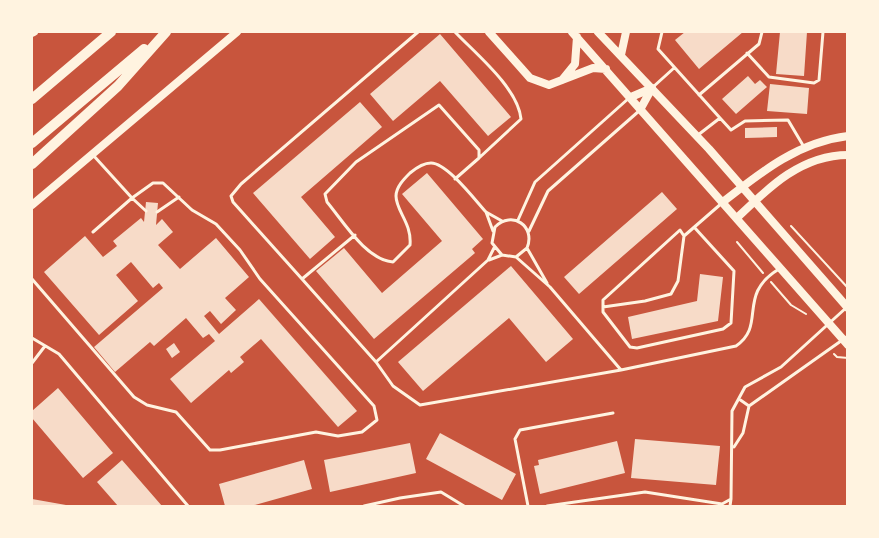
<svg xmlns="http://www.w3.org/2000/svg" width="879" height="538" viewBox="0 0 879 538" font-family="'Exo 2',sans-serif">
	<style>
		.building { fill: #f7dbc8 }
		.lines { fill: none; stroke-linecap: round; stroke-linejoin: round }
		.path { stroke: #fff3e0; stroke-width: 2 }
		.service { stroke: #fff3e0; stroke-width: 3 }
		.secondary { stroke: #fff3e0; stroke-width: 8 }
		.motorway { stroke: #fff3e0; stroke-width: 10 }
	</style>
	<rect width="100%" height="100%" fill="#c8553d"/>
	<path class="building" d="M685 32H743L699 69 675 40Z
		M780 32H807L804 76 776 74Z
		M440 34 511 117 488 136 440 81 393 121 370 94Z
		M748 76 755 84 760 80 767 87 736 114 722 99Z
		M770 84 809 88 807 114 767 111Z
		M360 102 382 127 301 197 335 237 310 259 253 193Z
		M777 127V137L745 138V128Z
		M427 173 483 239 472 249 475 253 374 339 316 271 344 248 382 293 442 241 402 194Z
		M662 192 677 209 579 294 564 277Z
		M146 202 158 203 156 225 162 219 173 232 158 245 180 269 216 238 249 277 225 298 236 310 221 324 210 311 204 316 219 334 259 299 357 411 338 427 261 339 240 357 244 362 231 373 229 370 191 403 170 379 215 341 209 334 203 338 186 318 154 346 150 342 115 372 94 347 163 288 159 283 153 288 131 262 116 275 138 301 99 335 44 272 85 236 103 257 117 246 113 241 141 218 144 222Z
		M511 266 573 339 546 362 509 318 423 391 398 362Z
		M700 274 723 277 718 321 632 339 628 317 697 301Z
		M174 343 180 352 172 358 166 349Z
		M58 388 113 453 83 478 32 418V411Z
		M440 433 516 474 502 500 426 459Z
		M635 439 720 446 716 485 631 478Z
		M617 441 625 473 540 494 534 466 539 465 538 460Z
		M410 443 416 473 330 492 324 460Z
		M122 460 162 506H118L97 482Z
		M304 460 312 489 251 506H225L219 484Z
		M32 499 66 505V506H32Z"/>
	<g class="lines">
		<path class="path" d="M791 226 848 288
			M737 242 763 273
			M771 282 791 305 806 314
			M834 354 837 357 848 358
			M848 360V362"/>
		<path class="service" d="M455 32C476 54 518 88 521 119L479 158
			M662 32 658 49 720 118 698 135
			M747 53 769 77 814 83 819 80 823 32
			M653 87 674 68
			M699 95 759 44 762 32
			M720 118 731 130 745 121 788 120 804 147
			M455 179 479 158V150L439 105 356 162 325 194 327 202C343 221 366 260 393 262L410 245C412 223 396 211 396 196 396 187 404 179 410 173 416 168 423 163 431 163 447 163 475 200 486 212
			M157 212 179 197
			M518 220 535 182 629 98
			M694 227 734 271 731 323 723 329 637 348 630 347 603 312V300L680 230 684 236 722 203
			M493 231 486 212 502 221
			M529 231 548 191 639 111
			M93 232 132 198 146 211
			M355 235 302 279 233 202 231 196 241 184 418 32
			M494 248 488 260 376 362 393 386 420 405 621 370
			M527 248 516 257 502 255 492 243 495 227C512 210 536 226 527 248L547 283
			M516 257 550 287 621 370 736 346C767 325 736 295 779 269
			M489 260 502 255
			M32 279 134 397 147 405 176 412 210 450H220L316 432 338 436 362 432 377 420 374 406 260 279 240 250 216 224 192 210 163 183H153L132 198 93 155
			M302 279 376 362
			M603 307 645 301 671 294 678 281 684 236
			M32 338 59 354 188 506
			M32 363 45 346
			M739 399 749 406
			M734 447 743 433 749 406 848 336
			M364 506 400 498 441 492 464 506
			M528 506 515 439 520 430 613 413
			M547 506 645 492 722 504 731 499 732 411 745 387 781 367 847 307
			M730 506 731 499"/>
		<path class="secondary" d="M489 32 530 78 549 85 593 68 606 69
			M572 32 848 345
			M598 32 709 149 848 308
			M32 33 34 32
			M621 55 626 32
			M562 80 575 64 577 37
			M631 97 652 88
			M641 108 652 88
			M723 202C761 172 798 142 848 136
			M32 205 237 32
			M737 218C768 188 801 155 848 155"/>
		<path class="motorway" d="M32 99 111 32
			M32 143 144 49
			M32 164 118 86 166 32"/>
	</g>
	<rect width="879" height="538" fill="none" stroke="#fff3e0" stroke-width="66"/>
</svg>
